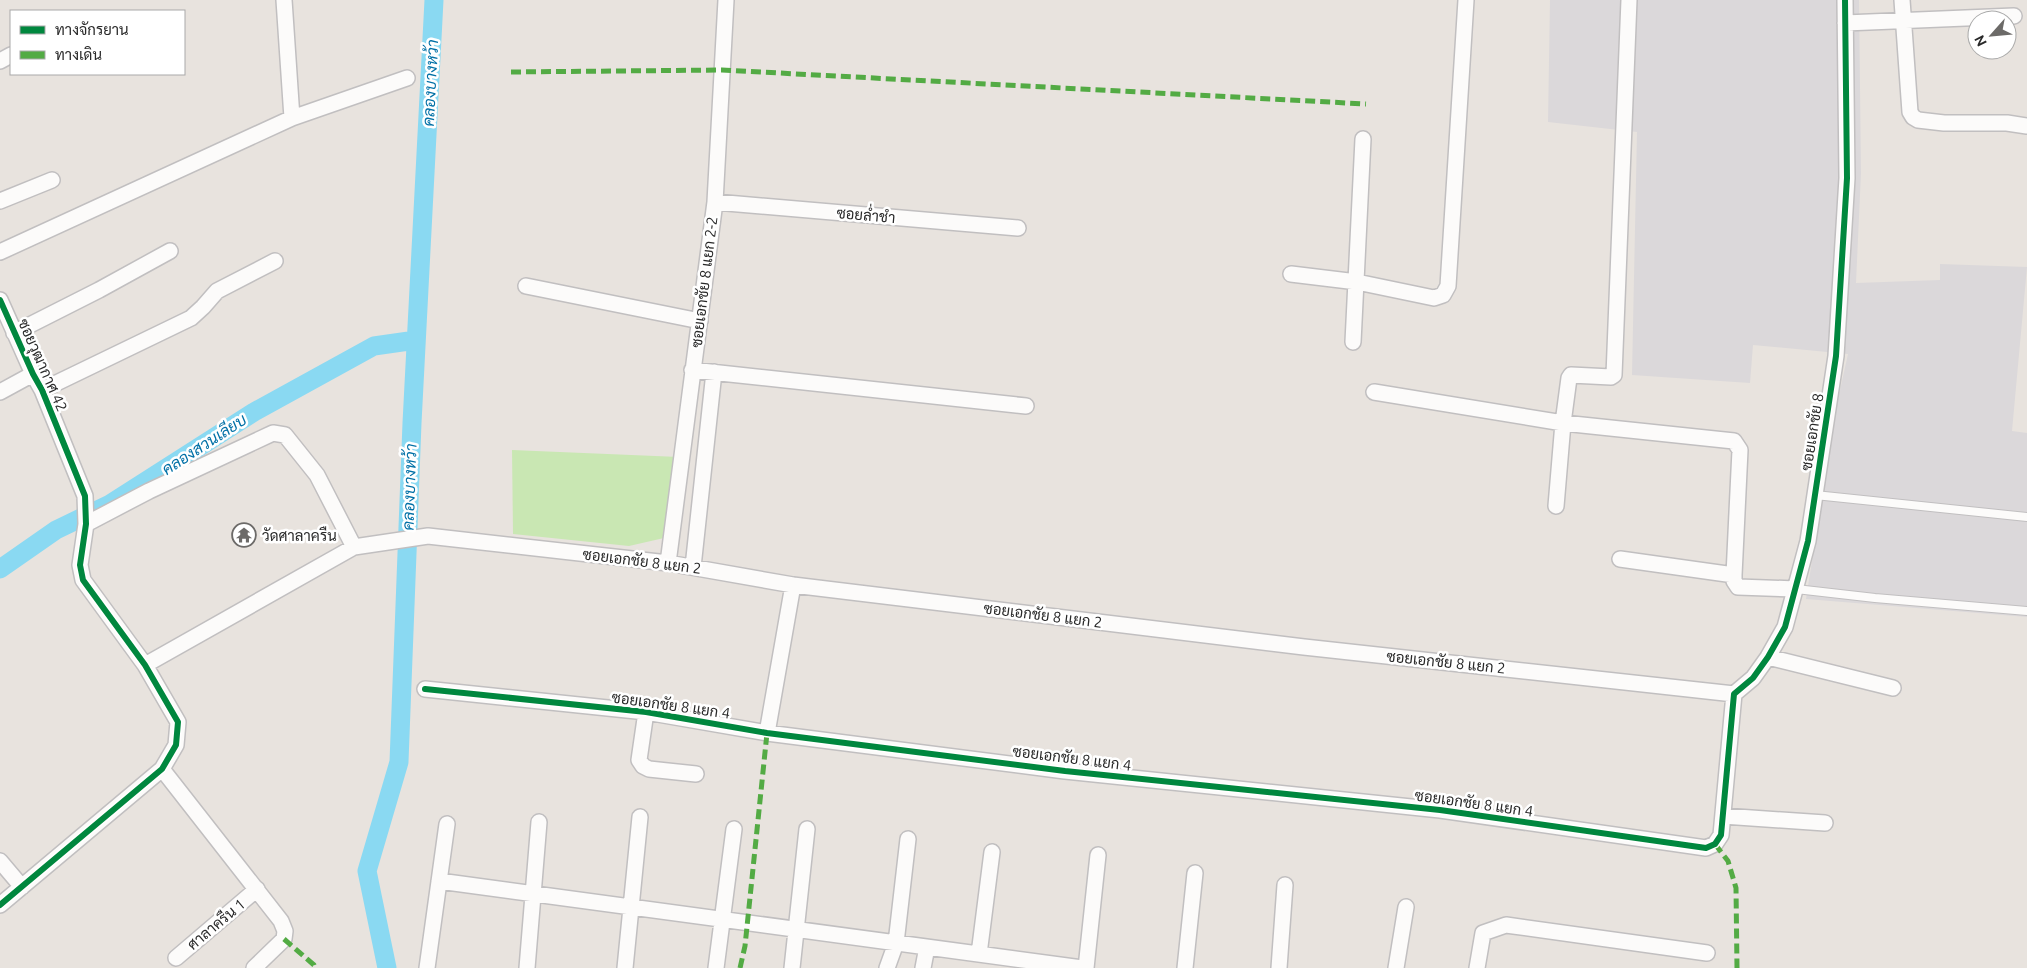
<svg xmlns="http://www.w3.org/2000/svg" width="2027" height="968" viewBox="0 0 2027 968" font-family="Ubuntu,Sarabun,sans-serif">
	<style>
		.industrial { fill: #dbd8da }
		.green { fill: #c9e7b3 }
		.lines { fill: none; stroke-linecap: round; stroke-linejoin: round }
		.canal { stroke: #8ad9f2; stroke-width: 19 }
		.service-casing { stroke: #c1bfc0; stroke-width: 10 }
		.minor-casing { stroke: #c1bfc0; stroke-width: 18 }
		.service { stroke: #fcfbfa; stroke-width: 8 }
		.minor { stroke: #fcfbfa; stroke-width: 15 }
		.quiet { stroke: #53ab44; stroke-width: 5; stroke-dasharray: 10 5; stroke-linecap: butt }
		.cycleway-casing { stroke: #fff; stroke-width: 9 }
		.cycleway { stroke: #00873e; stroke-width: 6 }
		.labels { text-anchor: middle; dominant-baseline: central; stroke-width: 5; stroke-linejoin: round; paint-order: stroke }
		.street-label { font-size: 15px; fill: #292929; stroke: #fff }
		.poi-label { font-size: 15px; fill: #292929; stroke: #fff; text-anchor: start }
		.water-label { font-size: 16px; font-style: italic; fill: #0070a6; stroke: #fff }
	</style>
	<rect width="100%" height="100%" fill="#e8e3de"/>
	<path class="industrial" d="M1550 0H1859L1861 173 1856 283 1940 280V264L2027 267 2012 431 2027 433V617L1806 599 1836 408 1848 354 1753 345 1750 383 1632 375 1637 132 1548 122Z"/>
	<path class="green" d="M512 450 679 457 664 538 629 546 513 534Z"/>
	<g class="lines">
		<path class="canal" d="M0 569 56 530 110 504 254 412 374 346 416 340
			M387 968 367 871 399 762 412 423 434 0"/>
		<g class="service-casing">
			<path id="service" d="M1815 495 2027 517
				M1796 589 1875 598 2027 611"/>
		</g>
		<g class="minor-casing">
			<path id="minor" d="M284 0 292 118
				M1902 0 1910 112 1913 117 1918 120 1944 123H2007L2027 126
				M1845 23 2014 16
				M0 61 11 55
				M0 201 52 180
				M715 202 1018 228
				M0 252 292 118 407 78
				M1291 274 1357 282 1434 298 1443 295 1448 286 1466 0
				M526 286 700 321
				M0 300 33 374 42 390 85 496 86 524 80 565 83 580 145 665 178 722 176 745 162 769 0 905
				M14 333 99 290 170 251
				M1353 342 1363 139
				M692 370 1026 406
				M42 390 191 318 203 307 217 291 275 261
				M0 392 33 374
				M1374 392 1563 423 1569 378 1571 375 1611 377 1614 375 1629 0
				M1556 506 1563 423 1734 441 1740 450 1734 575V581L1738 587 1796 589
				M86 524 149 491 273 433 285 435 317 475 354 547
				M1620 559 1734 575
				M668 563 715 202 726 0
				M693 567 714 372
				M1768 657 1893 688
				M145 665 354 547 428 536 668 563 793 585 1304 647 1734 694
				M425 689 646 712 767 733 1065 771 1440 810 1706 848 1715 844 1721 835 1734 694 1753 678 1768 657 1785 627 1808 541 1836 356 1847 178 1845 0
				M646 712 639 760 643 766 649 769 696 774
				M767 733 793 585
				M162 769 281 921 285 931 284 939 254 968
				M1723 816 1825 823
				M0 861 22 887
				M439 881 1082 968
				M979 954 992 852
				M176 958 257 889
				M427 968 447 824
				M527 968 539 822
				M625 968 640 817
				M716 968 734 829
				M792 968 807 829
				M887 968 896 943 908 839
				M923 968 927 947
				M1086 968 1098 855
				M1185 968 1195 873
				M1279 968 1285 885
				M1396 968 1406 907
				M1477 968 1483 933 1506 925 1707 953"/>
		</g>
		<use href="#service" class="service"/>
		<use href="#minor" class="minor"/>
		<path class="quiet" d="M511 72 722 70 1366 104
			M1715 844 1728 861 1736 888 1737 968
			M284 939 314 965 315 968
			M740 968 745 946 767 733"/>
		<g class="cycleway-casing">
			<path id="cycleway" d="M0 300 33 374 42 390 85 496 86 524 80 565 83 580 145 665 178 722 176 745 162 769 0 905
				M425 689 646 712 767 733 1065 771 1440 810 1706 848 1715 844 1721 835 1734 694 1753 678 1768 657 1785 627 1808 541 1836 356 1847 178 1845 0"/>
		</g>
		<use href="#cycleway" class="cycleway"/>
	</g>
	<defs>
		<g id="temple-ring" transform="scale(1.25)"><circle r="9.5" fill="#fff" stroke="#6c6a68" stroke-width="1.5"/><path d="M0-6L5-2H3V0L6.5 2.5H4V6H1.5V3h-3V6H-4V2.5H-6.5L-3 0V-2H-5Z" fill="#6c6a68"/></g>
	</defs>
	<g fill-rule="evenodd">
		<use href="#temple-ring" x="244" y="535"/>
	</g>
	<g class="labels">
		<g class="street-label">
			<text transform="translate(866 215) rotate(5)">ซอยล่ำชำ</text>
			<text transform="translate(704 282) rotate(-83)">ซอยเอกชัย 8 แยก 2-2</text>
			<text transform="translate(43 365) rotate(66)">ซอยวุฒากาศ 42</text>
			<text transform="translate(1812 432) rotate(-81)">ซอยเอกชัย 8</text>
			<text transform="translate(642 561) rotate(7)">ซอยเอกชัย 8 แยก 2</text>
			<text transform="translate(1043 615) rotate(7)">ซอยเอกชัย 8 แยก 2</text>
			<text transform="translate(1446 662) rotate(6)">ซอยเอกชัย 8 แยก 2</text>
			<text transform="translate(671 705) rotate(8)">ซอยเอกชัย 8 แยก 4</text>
			<text transform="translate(1072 758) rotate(7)">ซอยเอกชัย 8 แยก 4</text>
			<text transform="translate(1474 803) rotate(8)">ซอยเอกชัย 8 แยก 4</text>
			<text transform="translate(216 924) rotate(-40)">ศาลาครืน 1</text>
		</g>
		<g class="poi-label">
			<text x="262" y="535">วัดศาลาครืน</text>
		</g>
		<g class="water-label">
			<text transform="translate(430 83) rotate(-87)">คลองบางหว้า</text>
			<text transform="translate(204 444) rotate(-33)">คลองสวนเลียบ</text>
			<text transform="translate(409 487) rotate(-88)">คลองบางหว้า</text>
		</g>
	</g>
	<rect x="10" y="10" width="175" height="65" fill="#ffffff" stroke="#a9a9a9"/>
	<rect x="20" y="26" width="25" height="8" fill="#00873e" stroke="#a9a9a9"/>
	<text x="55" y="35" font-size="15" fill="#292929">ทางจักรยาน</text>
	<rect x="20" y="51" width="25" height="8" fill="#53ab44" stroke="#a9a9a9"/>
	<text x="55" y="60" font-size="15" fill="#292929">ทางเดิน</text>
	<g transform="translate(1992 35) rotate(243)"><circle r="24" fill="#ffffff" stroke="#a9a9a9"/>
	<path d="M0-4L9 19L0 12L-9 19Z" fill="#6c6a68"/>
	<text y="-8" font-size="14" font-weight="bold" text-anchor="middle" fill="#292929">N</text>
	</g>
</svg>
